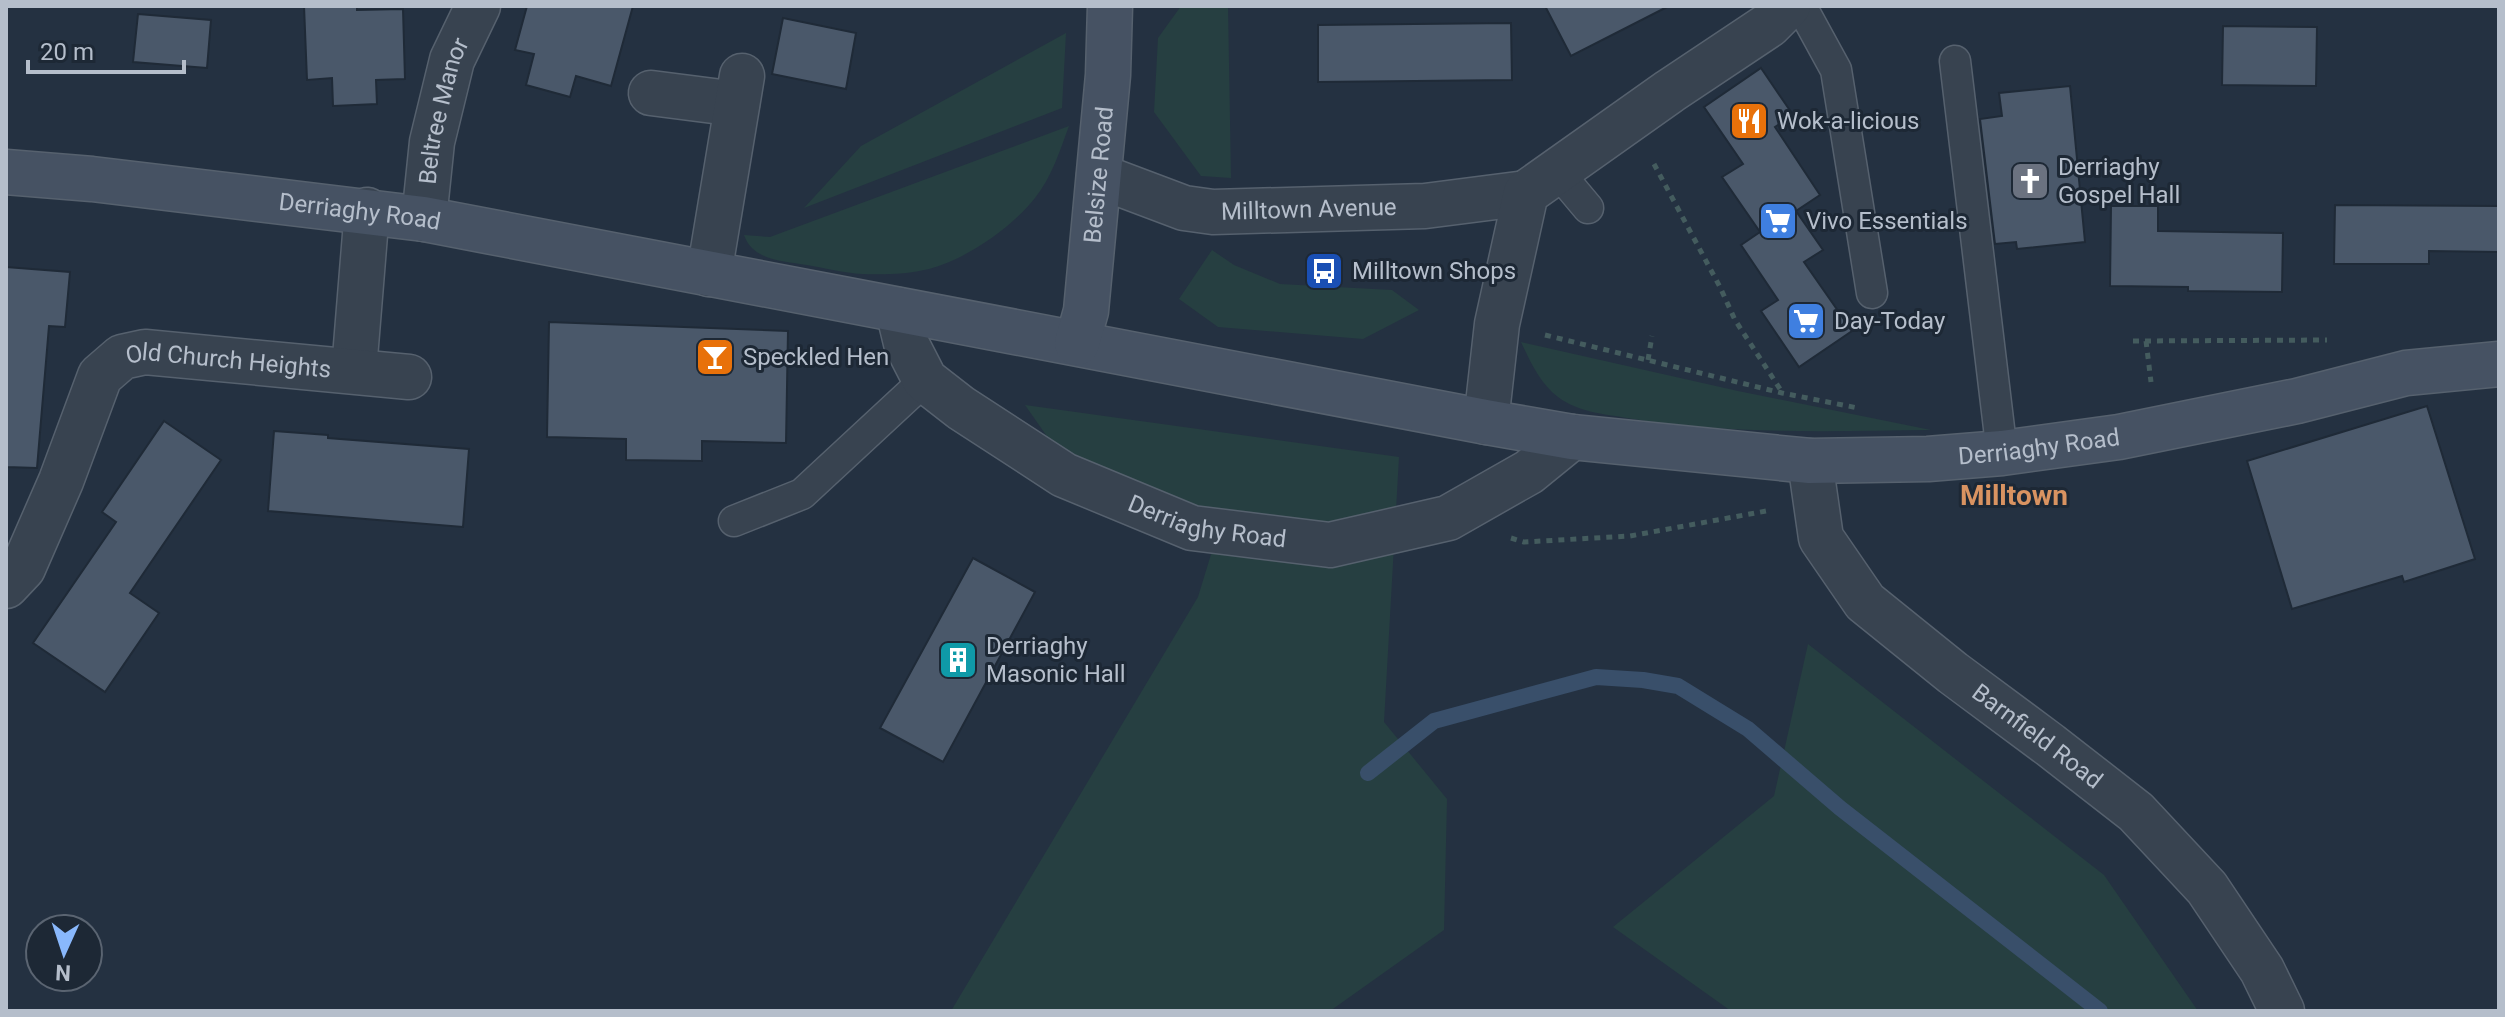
<svg xmlns="http://www.w3.org/2000/svg" width="2505" height="1017" viewBox="0 0 2505 1017" font-family="Roboto,sans-serif">
	<style>
		.green { fill: #263f41 }
		.lines { fill: none; stroke-linecap: round; stroke-linejoin: round }
		.stream { stroke: #394f6a; stroke-width: 16 }
		.building { fill: #4a586a; stroke: #1f2a37; stroke-width: 2 }
		.lane-casing { stroke: #56616e; stroke-width: 33 }
		.street-casing { stroke: #56616e; stroke-width: 47 }
		.secondary-casing { stroke: #56616e; stroke-width: 47 }
		.path { stroke: #445c5e; stroke-width: 5; stroke-dasharray: 6 6; stroke-linecap: butt }
		.lane { stroke: #384350; stroke-width: 30 }
		.street { stroke: #384350; stroke-width: 44 }
		.secondary { stroke: #465263; stroke-width: 44 }
		.labels { text-anchor: middle; dominant-baseline: central; stroke-width: 6; stroke-linejoin: round; paint-order: stroke }
		.street-label { font-size: 24px; fill: #b5becb; stroke: #1d2835 }
		.poi-label { font-size: 24px; fill: #b5becb; stroke: #1d2835; text-anchor: start }
		.quarter-label { font-size: 28px; font-weight: bold; fill: #d99361; stroke: #1d2835 }
	</style>
	<rect width="100%" height="100%" fill="#243141"/>
	<path class="green" d="M1181 6H1228L1231 178 1201 176 1154 112 1158 38Z
		M1066 33 1062 108 804 208 861 146Z
		M1069 126C1060 150 1052 177 1035 198 1011 228 967 259 929 269 908 274 884 275 862 274 844 273 825 268 807 265 784 261 753 261 744 235L770 237Z
		M1212 250 1234 265 1280 284 1392 290 1419 310 1363 339 1218 327 1179 299Z
		M1521 342 1738 391 1931 430C1830 431 1727 435 1627 418 1604 414 1578 412 1558 397 1540 384 1530 361 1521 342Z
		M1025 405 1399 457 1384 722 1447 799 1444 930 1330 1011H951L1198 597 1223 515 1060 455Z
		M1808 644 2104 875 2198 1011H1731L1613 927 1774 796Z"/>
	<g class="lines">
		<path class="stream" d="M1368 773 1434 721 1596 677 1643 680 1678 686 1748 729 1840 808 2100 1011"/>
	</g>
	<path class="building" d="M304 6H357V10L403 9 405 79 376 80 377 104 333 106 332 78 307 80Z
		M527 6H633L611 86 576 76 570 97 526 85 534 54 515 50Z
		M1545 6H1669L1571 56Z
		M138 14 211 20 207 68 133 62Z
		M783 18 856 33 846 89 772 74Z
		M1511 23 1512 80 1318 82V25Z
		M2223 26 2317 27 2316 86 2222 85Z
		M1761 68 1793 115 1775 127 1820 195 1796 211 1823 250 1804 262 1852 331 1799 367 1761 311 1778 300 1741 245 1760 232 1722 177 1743 164 1704 107Z
		M2070 86 2085 242 2017 249 2016 242 1995 244 1980 119 2002 116 1999 93Z
		M2335 205 2499 206V252L2429 251V264H2334Z
		M2111 206H2158V231L2283 233 2282 292 2188 291V287L2110 286Z
		M6 267 70 272 65 327 49 326 37 468 6 467Z
		M549 322 788 331 786 443 702 441V461L626 460V439L547 437Z
		M2427 406 2475 559 2404 582 2402 576 2292 609 2247 461Z
		M164 421 221 460 130 593 159 613 105 692 33 643 116 522 102 512Z
		M274 431 328 435V438L469 449 463 527 268 511Z
		M973 558 1035 592 943 762 880 728Z"/>
	<g class="lines">
		<g class="lane-casing">
			<path id="lane" d="M1801 6 1836 70 1872 293
				M1955 61 2002 453
				M1557 171 1588 208
				M734 521 802 494 925 380"/>
		</g>
		<g class="street-casing">
			<g id="street">
				<path d="M651 93 737 104"/>
				<path id="s1" d="M1099 176 1184 208 1213 212 1425 206 1526 193"/>
				<path id="s2" d="M424 219 432 142 452 60 478 6"/>
				<path d="M709 274 742 76"/>
				<path id="s3" d="M898 310 906 343 925 380 961 408 1064 475 1192 528 1330 545 1448 518 1529 472 1572 437"/>
				<path d="M354 370 367 210"/>
				<path d="M1486 422 1497 324 1526 193 1670 91 1769 25 1788 6"/>
				<path id="s4" d="M1810 461 1821 538 1865 602 1953 673 2050 745 2136 812 2207 888 2262 970 2282 1011"/>
				<path id="s5" d="M6 586 23 568 61 481 100 376 122 357 145 352 409 377"/>
			</g>
		</g>
		<g class="secondary-casing">
			<g id="secondary">
				<path id="s6" d="M6 172 92 179 424 219 1486 422 1572 437 1810 461 1928 459 2002 453 2119 437 2297 401 2406 373 2499 364"/>
				<path id="s7" d="M1077 343 1086 311 1108 75 1110 6"/>
			</g>
		</g>
		<path class="path" d="M1654 164 1720 287 1735 320 1782 392
			M1545 335 1782 393 1858 408
			M2133 341 2327 340
			M2146 341 2151 382
			M1648 360 1652 336
			M1511 538 1524 542 1630 536 1766 511"/>
		<use href="#lane" class="lane"/>
		<use href="#street" class="street"/>
		<use href="#secondary" class="secondary"/>
	</g>
	<defs>
		<g id="restaurant-square" transform="scale(2)"><rect x="-9" y="-9" width="18" height="18" rx="4" fill="#e8710a" stroke="#1d2835"/><path d="M-5-6h1v4h1v-4h1v4h1v-4h1v5L-1.5 .5V6h-2V.5L-5-1ZM5-6V6H3V1.5H1.5Q1.5-4 5-6Z" fill="#fff"/></g>
		<g id="church-square" transform="scale(2)"><rect x="-9" y="-9" width="18" height="18" rx="4" fill="#6b7280" stroke="#1d2835"/><path d="M-1.2-6h2.4v3.5h3.3v2.4h-3.3V6h-2.4V-.1h-3.3v-2.4h3.3Z" fill="#fff"/></g>
		<g id="supermarket-square" transform="scale(2)"><rect x="-9" y="-9" width="18" height="18" rx="4" fill="#3f7fe0" stroke="#1d2835"/><path d="M-6-5.5h2.5l.6 2H6L4.5 2H-2.5L-4.4-4H-6ZM-1.5 3.2a1.3 1.3 0 1 0 .1 0ZM3 3.2a1.3 1.3 0 1 0 .1 0Z" fill="#fff"/></g>
		<g id="bus-square" transform="scale(2)"><rect x="-9" y="-9" width="18" height="18" rx="4" fill="#1a4fb4" stroke="#1d2835"/><path d="M-5-6H5V4H4V6H2V4H-2V6H-4V4H-5ZM-3.5-4V0h7V-4ZM-3.5 1.2v1.5H-2V1.2ZM2 1.2v1.5H3.5V1.2Z" fill="#fff"/></g>
		<g id="bar-square" transform="scale(2)"><rect x="-9" y="-9" width="18" height="18" rx="4" fill="#e8710a" stroke="#1d2835"/><path d="M-6-5H6L.8 .8V4.5H3.5V6h-7V4.5H-.8V.8Z" fill="#fff"/></g>
		<g id="building-square" transform="scale(2)"><rect x="-9" y="-9" width="18" height="18" rx="4" fill="#0f9aa8" stroke="#1d2835"/><path d="M-4-6H4V6H1V3H-1V6H-4ZM-2.5-4.3h1.7v1.8h-1.7ZM.8-4.3h1.7v1.8H.8ZM-2.5-1h1.7V.8h-1.7ZM.8-1h1.7V.8H.8Z" fill="#fff"/></g>
	</defs>
	<g fill-rule="evenodd">
		<use href="#restaurant-square" x="1749" y="121"/>
		<use href="#church-square" x="2030" y="181"/>
		<use href="#supermarket-square" x="1778" y="221"/>
		<use href="#bus-square" x="1324" y="271"/>
		<use href="#supermarket-square" x="1806" y="321"/>
		<use href="#bar-square" x="715" y="357"/>
		<use href="#building-square" x="958" y="660"/>
	</g>
	<g class="labels">
		<g class="street-label">
			<text stroke="none"><textPath href="#s2" startOffset="110">Beltree Manor</textPath></text>
			<text stroke="none"><textPath href="#s7" startOffset="170">Belsize Road</textPath></text>
			<text stroke="none"><textPath href="#s1" startOffset="216">Milltown Avenue</textPath></text>
			<text stroke="none"><textPath href="#s6" startOffset="356">Derriaghy Road</textPath></text>
			<text stroke="none"><textPath href="#s5" startOffset="368">Old Church Heights</textPath></text>
			<text stroke="none"><textPath href="#s6" startOffset="2058">Derriaghy Road</textPath></text>
			<text stroke="none"><textPath href="#s3" startOffset="396">Derriaghy Road</textPath></text>
			<text stroke="none"><textPath href="#s4" startOffset="374">Barnfield Road</textPath></text>
		</g>
		<g class="poi-label">
			<text x="1777" y="121">Wok-a-licious</text>
			<text x="2058" y="167">Derriaghy<tspan x="2058" dy="28">Gospel Hall</tspan></text>
			<text x="1806" y="221">Vivo Essentials</text>
			<text x="1352" y="271">Milltown Shops</text>
			<text x="1834" y="321">Day-Today</text>
			<text x="743" y="357">Speckled Hen</text>
			<text x="986" y="646">Derriaghy<tspan x="986" dy="28">Masonic Hall</tspan></text>
		</g>
		<g class="quarter-label">
			<text x="2014" y="495">Milltown</text>
		</g>
	</g>
	<rect width="2505" height="1017" fill="none" stroke="#b5becb" stroke-width="16"/>
	<g transform="translate(64 953) rotate(183)"><circle r="38" fill="#1d2835" stroke="#5a6471" stroke-width="2"/>
	<path d="M0-6L14 30L0 20L-14 30Z" fill="#89b8fc"/>
	<text y="-12" font-size="22" font-weight="bold" text-anchor="middle" fill="#b5becb">N</text>
	</g>
	<path d="M28 60v12h156v-12" fill="none" stroke="#b5becb" stroke-width="4"/>
	<text x="40" y="60" font-size="24" fill="#b5becb" stroke="#1d2835" stroke-width="6" paint-order="stroke">20 m</text>
</svg>
